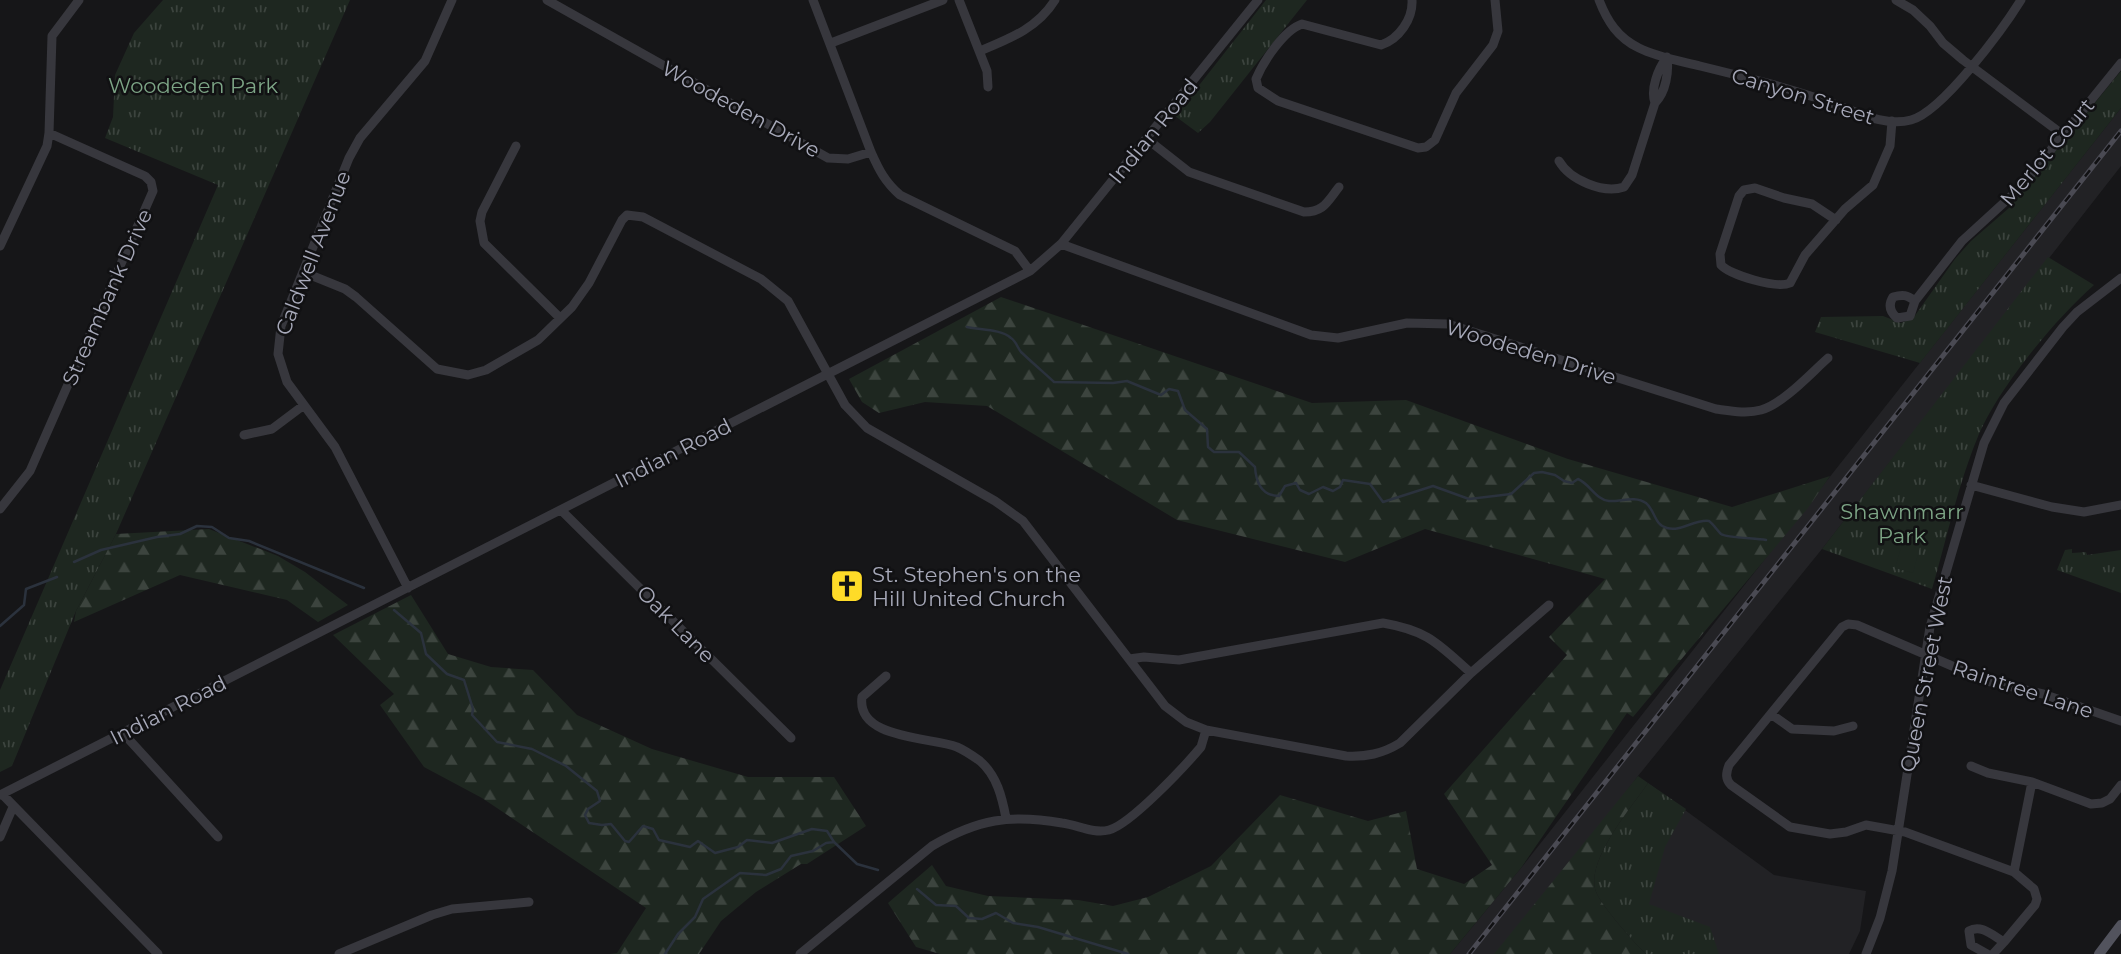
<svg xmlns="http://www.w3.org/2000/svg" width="2121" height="954" viewBox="0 0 2121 954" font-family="Montserrat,sans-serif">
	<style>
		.built { fill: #222225 }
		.grass { fill: url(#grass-tufts) }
		.forest { fill: url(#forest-firs) }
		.pitch { fill: #1e2720 }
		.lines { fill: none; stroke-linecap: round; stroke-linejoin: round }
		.stream { stroke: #2b323d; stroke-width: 2.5 }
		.minor { stroke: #37373d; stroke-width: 9 }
		.major { stroke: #52535d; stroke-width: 10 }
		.rail-casing { stroke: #4a4a53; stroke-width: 5 }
		.rail { stroke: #111113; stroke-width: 2.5; stroke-dasharray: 8; stroke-linecap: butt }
		.labels { text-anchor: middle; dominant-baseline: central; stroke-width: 5; stroke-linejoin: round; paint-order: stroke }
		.park-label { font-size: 21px; fill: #7da586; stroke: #111113 }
		.street-label { font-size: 21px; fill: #a7a9b9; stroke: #111113 }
		.poi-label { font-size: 21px; fill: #a7a9b9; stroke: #111113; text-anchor: start }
	</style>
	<defs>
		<pattern id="grass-tufts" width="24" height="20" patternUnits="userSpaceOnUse" patternTransform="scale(1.75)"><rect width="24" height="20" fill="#1e2720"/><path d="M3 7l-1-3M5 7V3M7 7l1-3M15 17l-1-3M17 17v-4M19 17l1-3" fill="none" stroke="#3c443e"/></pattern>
		<pattern id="forest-firs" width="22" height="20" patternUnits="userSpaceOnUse" patternTransform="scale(1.75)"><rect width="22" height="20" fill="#1e2720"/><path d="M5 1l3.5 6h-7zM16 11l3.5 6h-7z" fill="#3c443e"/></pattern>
	</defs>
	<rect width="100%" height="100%" fill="#161618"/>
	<path class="built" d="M2121 108V166L1822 549 1638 776 1503 954H1450L1521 868Z
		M1648 783 1774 875 1866 891 1860 931 1849 954H1646Z"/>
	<path class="grass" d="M163 0H350L116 534 76 611 12 766 0 772V690L218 185 105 138 113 117 115 75 134 33Z
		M1266 0H1307L1210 122 1198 133 1175 116Z
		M2121 71V108L1920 363 1815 332 1821 317 1883 316 1901 323 1914 317 1955 259 1971 241 2009 208Z
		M2048 257 2094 285C2054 320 1996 391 1977 439 1958 485 1946 541 1932 589L1822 549Z
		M2072 549V553L2086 552 2087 555 2121 550V593L2057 570 2065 550Z
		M1648 783 1686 809 1665 847 1649 904 1710 927 1719 954H1646C1635 944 1602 906 1597 894 1582 864 1632 807 1648 783Z"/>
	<path class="forest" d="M1001 297 1312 403 1406 400 1568 459 1732 507 1830 476 1808 508 1633 717 1627 713 1521 868 1450 954H940L916 947 888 903 932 865 946 886 988 896 1078 900 1113 906 1148 897 1211 866 1280 795 1368 821 1406 811 1417 869 1464 884 1492 865 1444 794 1567 655 1549 637 1605 579 1425 529 1345 562 1177 520 987 406 925 402 879 413 862 402 849 379Z
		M209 529 278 556 305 572 348 605 318 622 287 600 180 575 74 622 76 611 116 534Z
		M411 595 448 654 491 667 533 670 577 715 652 749 748 777H834L866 826 807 864H801L756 892 721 921 699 954H610L617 953 646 908 482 798 424 767 380 705 394 694 333 635Z
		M1638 776 1648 783C1632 807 1582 864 1597 894 1602 906 1635 944 1646 954H1494Z"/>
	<path class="pitch" d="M1907 527 1924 532 1913 573 1895 568Z"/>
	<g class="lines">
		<path class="stream" d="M967 327C980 330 1001 329 1011 338 1016 341 1017 347 1021 352 1025 356 1052 380 1054 382L1113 383 1127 381 1161 395 1169 389 1178 391 1185 410 1207 429 1208 447 1214 452H1239L1255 467C1256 482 1261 496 1279 496L1285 486 1296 483 1300 490 1309 494 1323 487 1333 491 1340 487 1343 480 1370 484 1383 502 1433 486 1469 499 1511 494 1534 473 1542 472 1555 475 1564 481 1572 483 1578 479C1591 485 1595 499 1609 501 1620 502 1635 495 1646 503 1655 510 1654 525 1667 528 1681 532 1695 519 1709 521 1714 525 1717 530 1721 534 1727 538 1756 538 1766 540
			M74 562 101 550 157 537 180 534 197 526 212 527 229 538 249 541 364 588
			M394 610 421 633 426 654 447 674 464 680 473 709 472 715 497 742 532 749 566 766 597 791 600 801 588 809 585 815 589 823 602 825 611 824 625 841 629 842 643 826 653 829 659 840 690 847 698 841 715 853 738 847 747 840 772 843 812 829 827 831 834 842
			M0 626 24 605 26 589 57 577
			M917 889 936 905 956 906 969 918 982 919 996 913 1013 923 1038 927 1128 954
			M665 954 678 934 695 917 703 899 740 873 766 875 781 869 791 856 813 851 826 843 834 842 857 864 878 870"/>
		<path class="minor" d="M547 0 828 158 848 159 871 152
			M813 0 871 152C879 170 885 182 900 195L1015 251 1030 271
			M959 0 987 71 988 87
			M1412 0C1413 19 1399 39 1381 45L1302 24C1284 30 1263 62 1256 79L1258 88 1278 101 1418 148 1426 147 1435 140 1456 93 1493 45 1498 31 1495 0
			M1599 0C1607 21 1618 38 1639 48 1657 57 1680 61 1700 66 1745 77 1790 88 1834 104 1857 112 1885 127 1911 120 1942 112 2003 29 2021 0
			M1896 0 1913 10 1930 26 1943 43 1963 60 2062 134
			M831 43 943 0
			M980 51C1009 39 1038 28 1055 0
			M1655 103C1650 89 1658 69 1667 57
			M1147 139 1189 172 1304 212C1324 212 1327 202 1339 187
			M516 146 482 212 480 221 484 243 560 318
			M1559 161C1570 180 1603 194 1624 187L1632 175 1655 103C1666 92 1669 72 1667 57
			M1836 220 1812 204 1784 198 1755 188 1744 190 1739 196 1720 254 1721 265C1730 275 1777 289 1790 283L1805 255 1845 209 1873 185 1890 146 1892 121
			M1061 244 1311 335 1338 338 1407 323 1448 324 1716 409C1731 411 1747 414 1761 410 1783 404 1811 373 1828 358
			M0 246 47 146 49 133 52 36 79 0
			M303 272 345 289 356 297 437 369 468 375 486 370 538 340 572 307 589 283 622 220 627 215 643 217 761 279 788 301 845 405 867 428 995 501 1023 521 1165 706 1186 722 1206 730 1346 756C1366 757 1382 754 1400 743L1471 673 1549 605
			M1915 301C1907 295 1903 294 1893 297 1888 305 1890 312 1897 318L1910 316 1915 301 1962 241 2020 188 2121 63
			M244 435 272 429 304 405
			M1971 485 2052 507 2084 512 2121 505
			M0 509 30 471 153 191 151 182 145 176 49 133
			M561 510 791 738
			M408 588 335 447 287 382 278 354 281 326 349 158 360 138 425 61 452 0
			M1129 659 1144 657 1179 660 1383 623C1429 631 1438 644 1471 673
			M886 676 862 697C856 739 930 737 957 747 964 750 973 756 980 761 997 776 1002 797 1006 818
			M1771 714 1792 729 1834 731 1853 726
			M123 733 218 837
			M1971 766 1988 773 2032 782 2091 804 2102 803 2110 799 2121 785
			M2 794 158 954
			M0 795 1030 271 1061 244 1258 0
			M0 837 13 807
			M2014 872 2032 782
			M339 954 432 915 452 909 529 902
			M800 954 932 846C978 819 1010 814 1062 823 1078 825 1093 834 1109 830 1131 824 1185 766 1201 747L1206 730
			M1866 954 1880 918 1892 871 1930 627 1984 443 2004 403 2063 327 2077 312 2121 278
			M1987 954 1971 945 1969 931C1981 924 1992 935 2004 942L2035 905 2037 899 2034 889 2014 872 1905 832 1866 825 1846 832 1830 834 1790 827 1731 785C1725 779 1726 773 1729 765L1842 627 1848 624 1857 625 1987 681 2043 694 2121 721
			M1993 954 2004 942"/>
		<path class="major" d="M2099 954 2121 925"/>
		<g class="rail-casing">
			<path id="rail" d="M1469 954 2121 131"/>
		</g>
		<use href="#rail" class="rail"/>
	</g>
	<defs>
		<g id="church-square" transform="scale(1.75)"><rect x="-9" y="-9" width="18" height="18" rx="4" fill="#fedb28" stroke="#111113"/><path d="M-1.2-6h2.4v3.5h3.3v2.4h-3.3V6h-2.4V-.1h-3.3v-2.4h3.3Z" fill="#111"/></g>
	</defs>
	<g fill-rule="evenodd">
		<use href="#church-square" x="847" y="586"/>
	</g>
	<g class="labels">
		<g class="park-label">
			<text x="193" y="85">Woodeden Park</text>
			<text x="1902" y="511">Shawnmarr<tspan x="1902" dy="24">Park</tspan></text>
		</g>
		<g class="street-label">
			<text transform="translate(1803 96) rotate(17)">Canyon Street</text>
			<text transform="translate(741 109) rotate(29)">Woodeden Drive</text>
			<text transform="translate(1153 131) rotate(-51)">Indian Road</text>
			<text transform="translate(2047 152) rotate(-50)">Merlot Court</text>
			<text transform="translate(313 253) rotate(-69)">Caldwell Avenue</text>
			<text transform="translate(107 297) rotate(-66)">Streambank Drive</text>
			<text transform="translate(1531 352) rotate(17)">Woodeden Drive</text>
			<text transform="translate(673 453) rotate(-27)">Indian Road</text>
			<text transform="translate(676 624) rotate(45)">Oak Lane</text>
			<text transform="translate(1926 674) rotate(-79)">Queen Street West</text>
			<text transform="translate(2023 689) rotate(18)">Raintree Lane</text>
			<text transform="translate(168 710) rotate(-27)">Indian Road</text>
		</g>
		<g class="poi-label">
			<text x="872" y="574">St. Stephen's on the<tspan x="872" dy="24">Hill United Church</tspan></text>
		</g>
	</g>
</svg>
